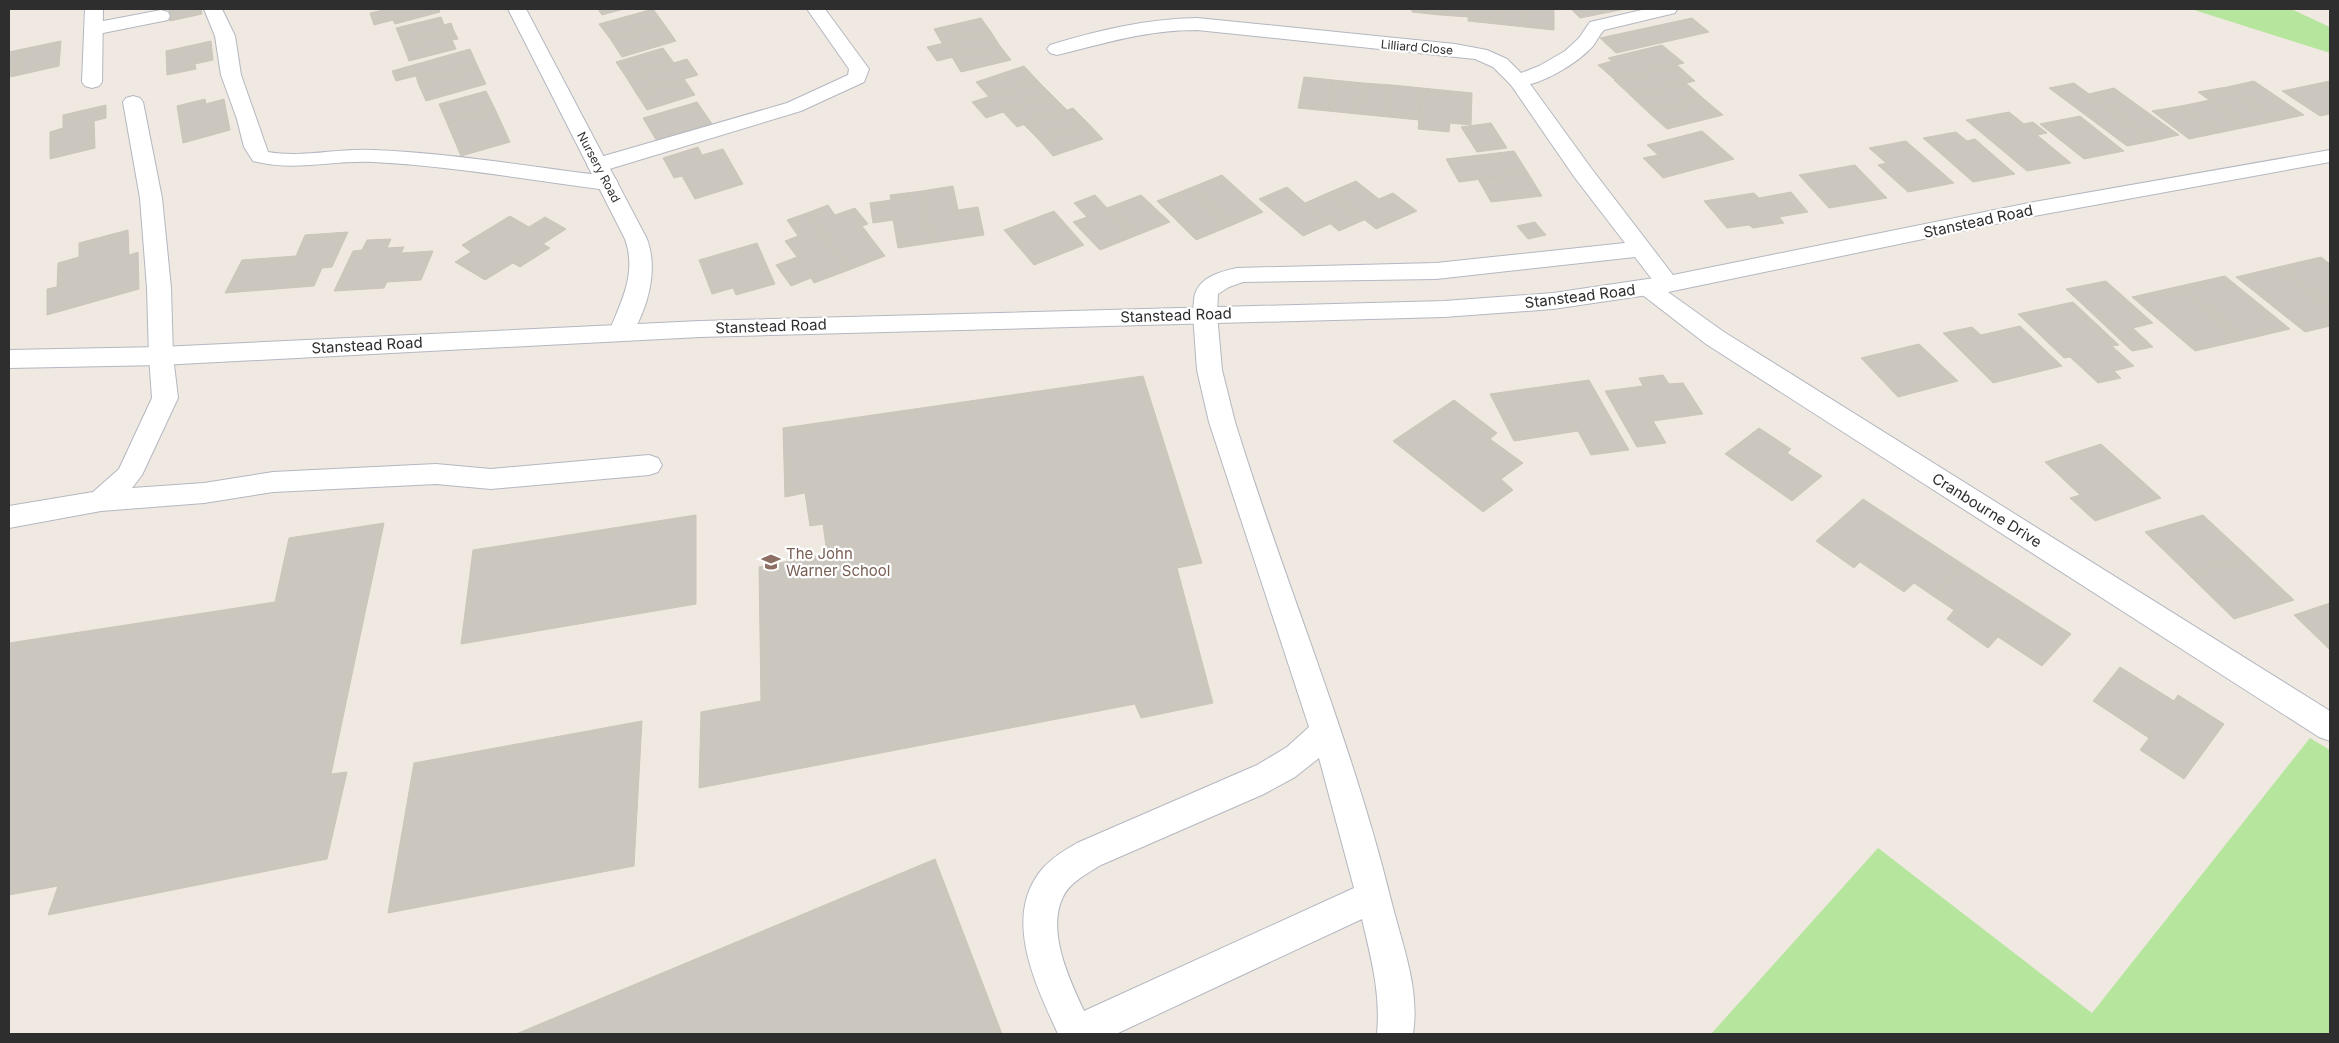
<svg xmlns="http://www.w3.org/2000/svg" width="2339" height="1043" viewBox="0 0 2339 1043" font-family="Inter,sans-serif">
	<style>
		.green { fill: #b6e59e }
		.building { fill: #cbc7bf; stroke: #cbc5ba }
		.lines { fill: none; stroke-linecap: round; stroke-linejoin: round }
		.service-casing { stroke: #b4b7c1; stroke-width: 2 }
		.minor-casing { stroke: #b4b7c1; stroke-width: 2 }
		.tertiary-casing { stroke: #b4b7c1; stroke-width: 2 }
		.service { fill: #fff; fill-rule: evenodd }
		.minor { fill: #fff; fill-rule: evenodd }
		.tertiary { fill: #fff; fill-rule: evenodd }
		.labels { text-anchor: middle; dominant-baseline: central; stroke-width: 4.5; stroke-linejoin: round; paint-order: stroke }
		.far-street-label { font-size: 12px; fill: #2e2e2e; stroke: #fff }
		.street-label { font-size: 15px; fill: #2e2e2e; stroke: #fff }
		.education-label { font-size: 15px; fill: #785e54; stroke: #fff; text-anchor: start }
	</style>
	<rect width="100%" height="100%" fill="#efe9e1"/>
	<path class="green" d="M2191 9H2291L2330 27V53Z
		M2310 738 2330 750V1034H1711L1878 848 2092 1013Z"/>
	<path class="building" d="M169 9H201L202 14 170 21Z
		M388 9H439L440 12 395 24 393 20 374 25 370 13Z
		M598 9H624L602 15Z
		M653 9 664 24 611 40 599 24Z
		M1412 9H1441L1440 15 1412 12Z
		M1441 9H1469V17L1440 15Z
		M1469 9H1498L1497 24 1468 21Z
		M1498 9H1526L1525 27 1497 24Z
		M1526 9H1554V30L1525 27Z
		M1571 9H1625L1580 18Z
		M441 17 444 25 451 23 454 31 403 45 396 28Z
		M981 18 991 32 942 43 934 29Z
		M1692 18 1709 32 1616 53 1600 38Z
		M664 24 676 41 622 57 611 40Z
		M454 31 458 39 452 40 456 49 409 61 403 45Z
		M991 32 1000 46 937 61 927 47Z
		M61 41 59 66 15 76 18 50Z
		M211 41 213 60 195 64 196 69 167 75 166 51Z
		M1662 45 1684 63 1615 80 1598 65 1612 61 1608 58Z
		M1000 46 1011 60 961 72 952 57Z
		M663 48 674 63 626 77 616 62Z
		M470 49 478 67 418 83 416 76 396 81 392 71Z
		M18 50 15 76 9 77V52Z
		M687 59 698 75 636 93 626 77Z
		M1677 65 1695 81 1631 96 1614 80Z
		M1024 66 1038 81 989 97 976 82Z
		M478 67 486 84 426 101 418 83Z
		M1304 77 1333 80 1328 111 1298 108Z
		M684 79 695 95 647 110 636 93Z
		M1333 80 1363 83 1358 114 1328 111Z
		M1038 81 1052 95 986 118 972 102Z
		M2254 81 2304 115 2276 121 2227 87Z
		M2330 81V114L2320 116 2282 91Z
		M1363 83 1392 85 1389 117 1358 114Z
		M1686 83 1704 99 1649 113 1631 96Z
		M2074 83 2089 94 2153 141 2127 146 2049 88Z
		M1392 85 1422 88 1419 120 1389 117Z
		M2227 87 2276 121 2247 127 2198 92Z
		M1422 88 1472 93 1471 125 1450 123 1449 132 1418 129Z
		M2114 88 2179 135 2153 141 2089 94Z
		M486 91 495 109 447 123 439 104Z
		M1052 95 1067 110 1017 127 1003 112Z
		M205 99 206 104 224 99 230 130 183 143 177 106Z
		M1704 99 1723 115 1667 129 1649 113Z
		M2210 100 2247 127 2218 133 2181 106Z
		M697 102 717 131 661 148 643 118Z
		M106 105V118L94 121 95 148 50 159V132L63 128V115Z
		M2181 106 2218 133 2189 139 2152 111Z
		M1073 108 1088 123 1039 140 1024 125Z
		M495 109 510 142 461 156 447 123Z
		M2009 112 2024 124 2033 122 2047 133 2037 135 2071 163 2027 171 1966 120Z
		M2080 116 2124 151 2084 159 2040 124Z
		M1088 123 1103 139 1053 156 1039 140Z
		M1491 123 1507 148 1477 152 1461 127Z
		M1702 131 1734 159 1663 178 1643 158 1658 155 1647 145Z
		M1956 132 1967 141 1975 139 2015 174 1973 182 1923 138Z
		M1906 141 1954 183 1908 192 1878 165 1886 163 1869 148Z
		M698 147 702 155 723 149 743 184 695 199 682 176 674 178 663 158Z
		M1514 151 1528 173 1459 182 1446 159Z
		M1855 165 1887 198 1829 208 1799 175Z
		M1528 173 1542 196 1491 202 1478 179Z
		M1222 175 1263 212 1230 226 1190 188Z
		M1356 181 1379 199 1393 193 1417 211 1376 229 1330 192Z
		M953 186 958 210 978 207 984 235 931 243 922 191Z
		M1287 187 1305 203 1330 224 1303 236 1259 199Z
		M1190 188 1230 226 1196 240 1157 201Z
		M922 191 931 243 898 248 893 220 873 223 870 203 891 200 890 195Z
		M1330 192 1364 220 1339 231 1305 203Z
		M1791 192 1808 212 1779 217 1784 223 1753 228 1749 225 1727 228 1704 201 1754 193 1759 198Z
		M1095 195 1107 208 1135 236 1100 250 1073 222 1087 217 1074 203Z
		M1141 195 1170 222 1135 236 1107 208Z
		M828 205 835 215 855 208 868 224 862 226 885 256 849 270 807 213Z
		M1054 211 1084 245 1034 265 1004 230Z
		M807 213 849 270 814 283 811 278 791 286 776 265 797 257 785 241 798 236 787 220Z
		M510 216 529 227 545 217 566 229 543 244 550 248 520 267 513 263 485 280 455 262 471 252 462 245Z
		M1535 222 1546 235 1528 239 1517 226Z
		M128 230 129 255 138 252 139 289 47 315V289L57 287 58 263 79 257V243Z
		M348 232 332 267 322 268 314 286 225 293 242 260 296 256 305 235Z
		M391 239 387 248 404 247 401 253 433 251 421 280 387 282 384 288 334 291 353 251 362 250 367 240Z
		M757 243 775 284 736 295 733 288 712 294 699 260Z
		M2321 257 2330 264V307L2278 267Z
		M2278 267 2330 307V326L2305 332 2236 277Z
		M2225 276 2290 329 2243 340 2180 286Z
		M2106 281 2153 323 2133 328 2153 347 2132 351 2066 289Z
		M2180 286 2243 340 2195 351 2132 297Z
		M2073 302 2119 345 2112 346 2134 366 2114 371 2121 378 2098 383 2070 357 2064 358 2018 314Z
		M2020 326 2062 366 1993 383 1943 333 1972 327 1981 335Z
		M1919 344 1958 381 1898 397 1861 358Z
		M1663 375 1669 384 1683 383 1703 414 1653 421 1666 443 1637 447 1605 391 1643 386 1639 378Z
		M1143 376 1202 563 1177 568 1213 703 1141 718 1135 704 699 788 701 712 761 701 759 567 827 554 823 524 810 526 805 493 785 497 783 428Z
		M1589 380 1629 450 1591 455 1578 431 1514 441 1490 394Z
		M1454 400 1497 433 1490 439 1523 463 1501 479 1513 490 1483 512 1393 441Z
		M1759 428 1791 449 1787 453 1822 476 1792 501 1725 454Z
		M2101 444 2161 498 2095 521 2070 498 2080 495 2045 462Z
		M1863 499 1964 565 1933 596 1914 583 1904 592 1860 562 1854 568 1816 541Z
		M696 515V604L461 644 473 550Z
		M2203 515 2247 556 2188 574 2145 532Z
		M384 523 331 774 347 772 327 859 48 915 58 886 9 895V643L275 602 289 538Z
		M2247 556 2294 600 2234 619 2188 574Z
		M1964 565 2071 634 2042 666 1998 637 1988 648 1947 619 1954 610 1933 596Z
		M2330 603V650L2294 615Z
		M2120 667 2174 701 2178 695 2224 724 2184 779 2140 750 2149 738 2093 701Z
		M642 721 634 866 388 913 414 763Z
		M935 859 1002 1034H516Z"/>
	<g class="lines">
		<g class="service-casing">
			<path id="service" d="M204 9H222L235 36 241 75 268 152C303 158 338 148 373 150 452 153 529 167 607 176L615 178 618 183 615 188 607 190C529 180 452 166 373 162 332 160 293 172 253 161L244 147 237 119 221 75 215 36Z
				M807 9H825L869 69 864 82 801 111 606 170 598 171 590 170 587 165 590 160 787 103 848 75 849 69Z
				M1646 9H1677L1675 13 1604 30C1599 35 1597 41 1593 46 1578 63 1534 91 1511 85L1508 81 1511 77 1539 66 1565 51 1579 38 1590 22Z
				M161 10 168 12 170 16 168 20 93 35 86 33 84 29 86 25 93 23Z
				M133 96 140 98 143 102 162 198 171 288 173 356 178 398 142 475 132 488 204 483 273 472 436 464 491 469 649 455 658 458 662 465 658 472 649 475 491 489 436 484 273 492 204 503 101 511 9 528V506L93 492 119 469 152 398 149 356 147 288 140 198 123 102 126 98Z
				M1205 306 1213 308 1217 314 1222 370 1235 422C1285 584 1352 740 1392 904 1403 947 1420 990 1413 1034H1377C1381 994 1371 958 1362 919L1116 1034H1058C1036 985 1001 916 1043 868 1053 857 1065 850 1077 843L1257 765 1287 747 1309 727 1209 422 1197 370 1193 314 1197 308ZM1319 758 1354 888 1084 1011C1070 981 1046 931 1063 897 1069 883 1088 873 1101 865L1264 794 1295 777Z"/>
		</g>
		<g class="minor-casing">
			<path id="minor" d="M85 9H103L102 82 99 86 92 88 85 86 82 82Z
				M508 9H526L647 239C659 272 647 309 630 338L621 340 612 338 609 332C622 300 637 273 625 239Z
				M1197 18 1455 44 1487 50 1507 59 1525 77 1591 168 1676 279 1680 284 1676 289 1668 292 1724 332 2330 711V741L2319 737 1706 344 1640 293 1636 288 1640 283 1648 280 1654 282 1635 257 1436 279 1243 282 1229 287 1218 294 1217 314 1213 320 1205 322 1197 320C1193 313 1193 308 1194 301 1195 278 1219 272 1237 268L1436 263 1625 243 1575 178 1511 85 1493 67 1475 59 1197 30C1146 30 1106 43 1057 55L1050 53 1047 49 1050 45C1099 30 1146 19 1197 18Z"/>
		</g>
		<g class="tertiary-casing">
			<path id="tertiary" d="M2330 150V162L2034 216 1668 292 1553 309 1444 317 700 337 161 365 9 368V350L161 347 700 321 1444 301 1553 293 1668 276 2034 202Z"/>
		</g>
		<use href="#service" class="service"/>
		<use href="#minor" class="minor"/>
		<use href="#tertiary" class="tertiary"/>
	</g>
	<defs>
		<g id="school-bare" transform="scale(1.5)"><path d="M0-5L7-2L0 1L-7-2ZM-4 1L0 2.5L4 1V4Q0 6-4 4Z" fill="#8d6e63" stroke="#fff" stroke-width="2.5" paint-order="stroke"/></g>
	</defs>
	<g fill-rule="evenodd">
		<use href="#school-bare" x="771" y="562"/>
	</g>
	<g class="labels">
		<g class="far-street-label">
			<text transform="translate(1417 47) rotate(5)">Lilliard Close</text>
			<text transform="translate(599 167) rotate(62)">Nursery Road</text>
		</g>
		<g class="street-label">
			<text transform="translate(1978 221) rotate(-12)">Stanstead Road</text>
			<text transform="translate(1580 296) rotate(-7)">Stanstead Road</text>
			<text transform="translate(1176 315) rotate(-2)">Stanstead Road</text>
			<text transform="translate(771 326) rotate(-2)">Stanstead Road</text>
			<text transform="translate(367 345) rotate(-3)">Stanstead Road</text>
			<text transform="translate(1987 510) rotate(32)">Cranbourne Drive</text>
		</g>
		<g class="education-label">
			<text x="786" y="553">The John<tspan x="786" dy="17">Warner School</tspan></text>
		</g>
	</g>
	<rect width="2339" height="1043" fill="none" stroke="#2e2e2e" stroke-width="20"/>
</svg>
